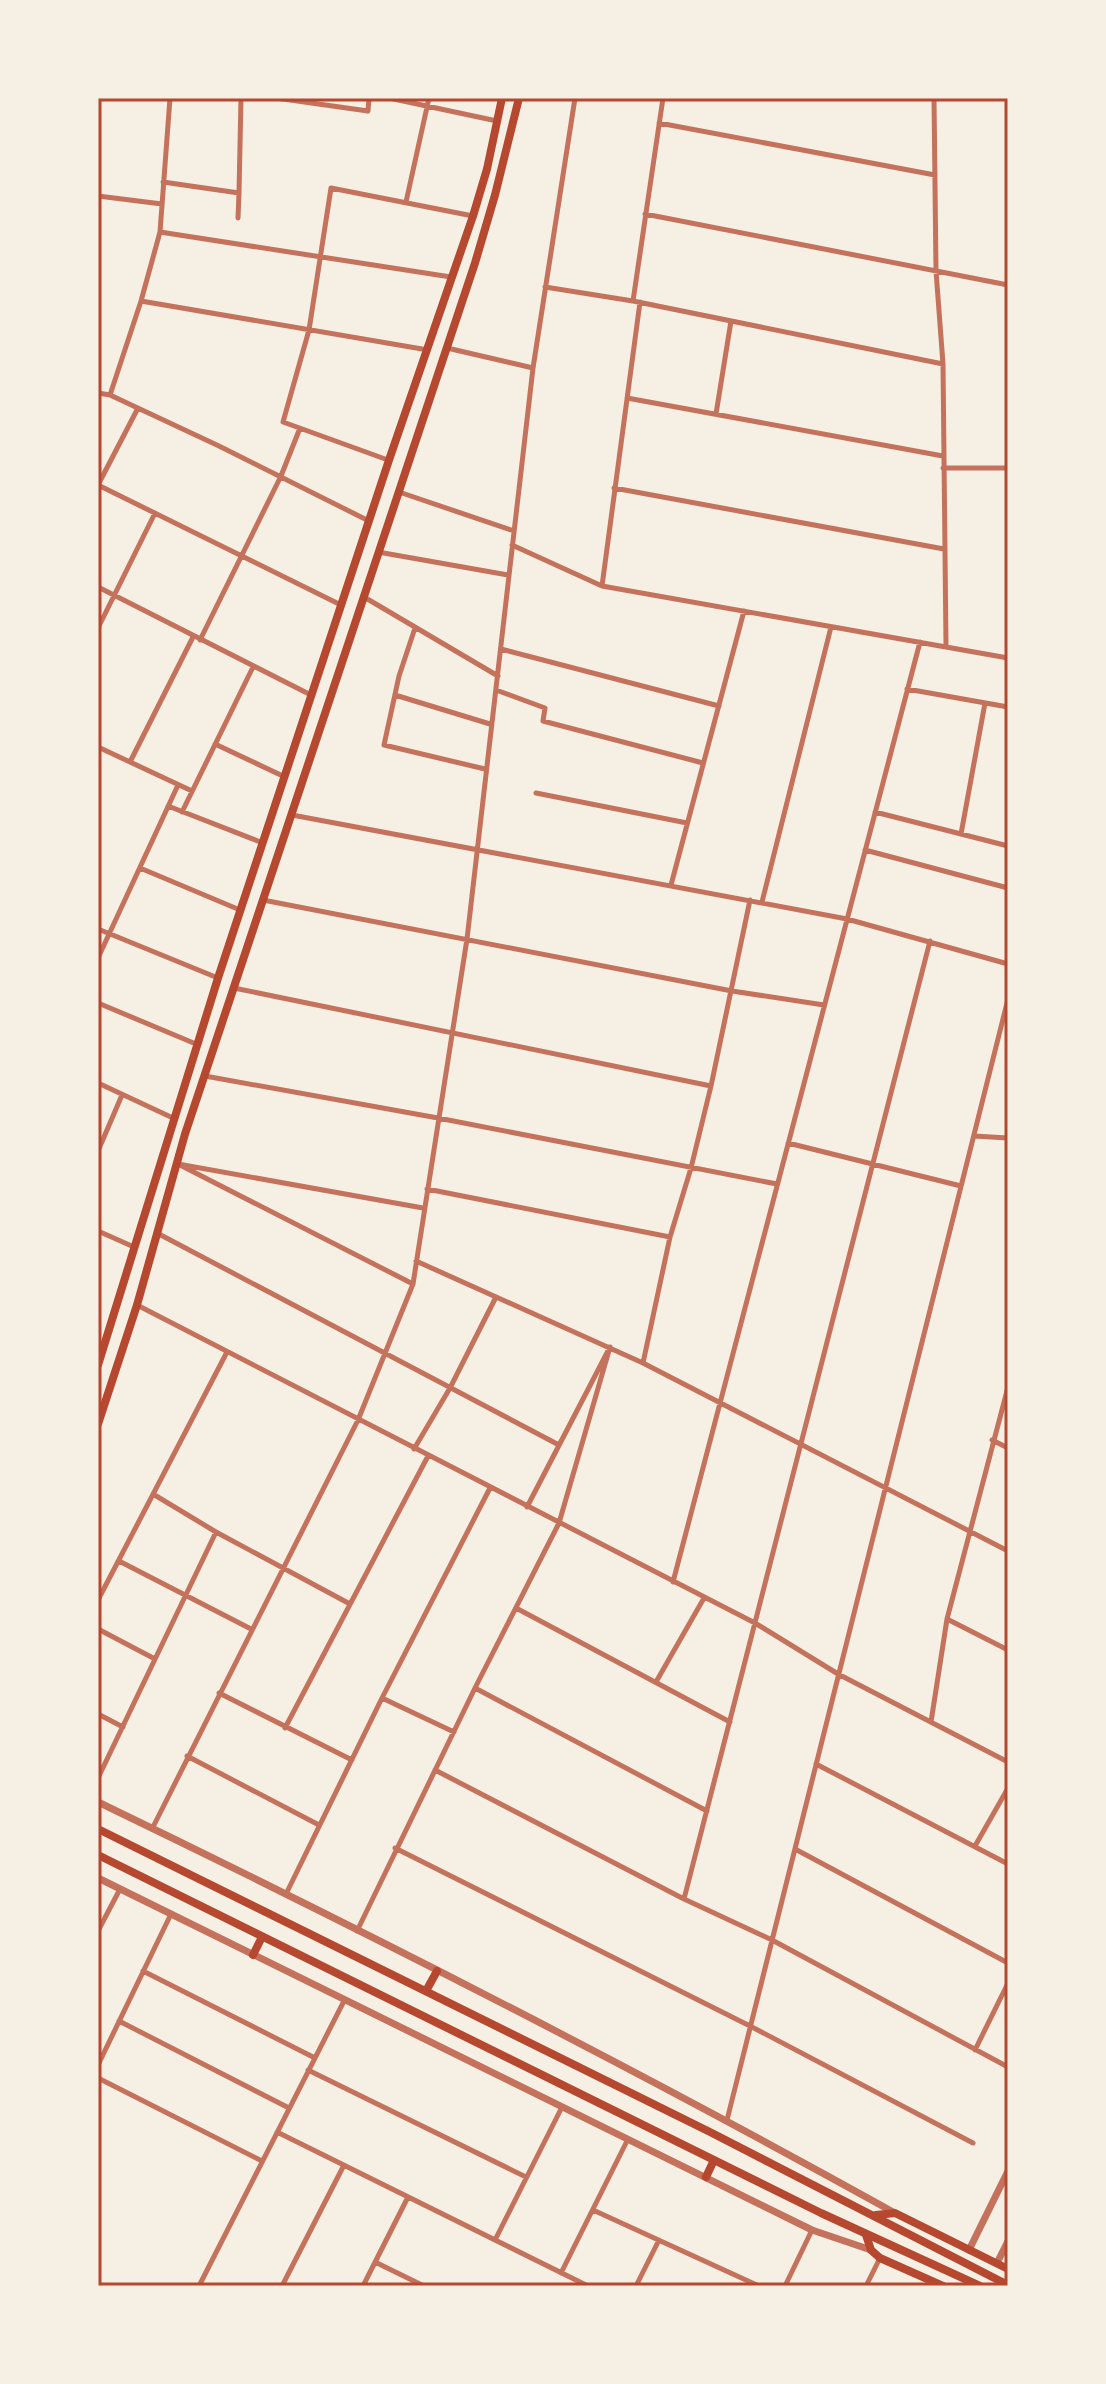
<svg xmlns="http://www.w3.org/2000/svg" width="1106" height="2384" viewBox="0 0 1106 2384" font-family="'Public Sans',sans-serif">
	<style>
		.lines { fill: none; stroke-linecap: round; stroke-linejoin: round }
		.minor { stroke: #c5725c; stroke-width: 5 }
		.tertiary { stroke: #c5725c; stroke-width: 7 }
		.secondary { stroke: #b5482f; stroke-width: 8 }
		.primary { stroke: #b5482f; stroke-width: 8 }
		.neatline { fill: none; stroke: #b5482f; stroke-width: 3 }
	</style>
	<rect width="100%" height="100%" fill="#f6efe4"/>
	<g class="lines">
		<path class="minor" d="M276 98 368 111 369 98
			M389 98 497 121
			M934 98 936 271 943 364 946 646
			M659 123 935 175
			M163 182 239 193 238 218
			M239 193 241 98
			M98 196 162 204
			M406 202 429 98
			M645 214 1008 285
			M160 232 451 277
			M545 287 633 301 943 364
			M141 301 428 350
			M633 301 663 98
			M447 348 533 368
			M98 393 110 395 219 446 369 521
			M110 395 141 301 160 232 170 98
			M627 398 943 456
			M716 414 731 321
			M388 460 283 422 309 330 331 188 473 216
			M943 468H1008
			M98 485 341 605
			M98 485 138 408
			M614 488 944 549
			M399 492 514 531
			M512 545 602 586 1008 658
			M378 552 508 575
			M602 586 640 302
			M98 587 311 695
			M364 597 498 676
			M98 628 155 513
			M415 628 399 676 384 745 485 769
			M200 640 281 476 300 428
			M501 649 719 706
			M907 689 1008 707
			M496 690 545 708 543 721 703 763
			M395 695 490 724
			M215 744 285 777
			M98 747 192 791
			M130 762 193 637
			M536 793 687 823
			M168 806 263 843
			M182 812 253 667
			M875 812 1008 846
			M292 815 847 919 1008 964
			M961 834 985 703
			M865 850 1008 888
			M140 868 240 910
			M671 885 744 611
			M263 900 732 991 824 1005
			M762 902 831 627
			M98 929 218 978
			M98 958 178 785
			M234 988 711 1086
			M98 1003 196 1044
			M205 1076 438 1118 777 1184
			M98 1083 173 1118
			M974 1136 1008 1138
			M788 1143 961 1186
			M98 1151 122 1095
			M427 1189 670 1237
			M98 1231 134 1247
			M157 1233 559 1445
			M416 1261 643 1363 1008 1551
			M413 1284 178 1164 423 1208
			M137 1305 755 1623 838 1674 1008 1762
			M643 1363 670 1237 691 1168 711 1086 750 900
			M992 1440 1008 1448
			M414 1449 450 1388 496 1297
			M153 1494 216 1532 350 1604
			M119 1561 251 1629
			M673 1582 920 642
			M98 1600 227 1352
			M516 1608 730 1722
			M947 1619 1008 1650
			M98 1629 155 1659
			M656 1682 704 1598
			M475 1688 707 1811
			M219 1693 352 1760
			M382 1698 454 1732
			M98 1714 123 1727
			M931 1722 947 1619 1008 1387
			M285 1728 428 1456
			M187 1756 319 1825
			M816 1764 1008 1864
			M435 1770 684 1899 772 1940 1008 2067
			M98 1778 216 1532
			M152 1829 358 1420 413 1284 467 939 533 368 575 98
			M975 1846 1008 1788
			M395 1848 750 2026 973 2143
			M795 1849 1008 1963
			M286 1894 382 1698 490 1488
			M684 1899 930 941
			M98 1931 120 1889
			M357 1931 475 1688 559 1523 610 1347 527 1507
			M143 1971 315 2058
			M119 2021 289 2108
			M975 2050 1008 1983
			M98 2065 171 1914
			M308 2070 526 2177
			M98 2078 262 2161
			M727 2120 1008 999
			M277 2132 588 2286
			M593 2210 759 2286
			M495 2240 562 2107
			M375 2262 424 2286
			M561 2273 628 2139
			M199 2286 344 2001
			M282 2286 344 2165
			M363 2286 408 2197
			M636 2286 659 2240
			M785 2286 812 2230
			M866 2286 880 2258"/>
		<path class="tertiary" d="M98 1802C367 1932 634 2068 895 2213
			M98 1878 812 2230 871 2250
			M969 2250 1008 2171
			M997 2263 1008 2241"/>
		<path class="secondary" d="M98 1365 218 978 389 460 473 216 487 169 502 98
			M98 1424 137 1305 185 1134 475 263 495 195 519 98"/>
		<path class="primary" d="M98 1829 710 2132 1008 2285
			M98 1855 821 2213 980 2286
			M253 1955 262 1937
			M426 1991 437 1971
			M706 2177 714 2160
			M876 2215 895 2213 1008 2269
			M866 2235 871 2250 880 2258 943 2286"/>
	</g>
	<rect width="1106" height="2384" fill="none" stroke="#f6efe4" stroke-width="200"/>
	<rect x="100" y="100" width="906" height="2184" class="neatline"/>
</svg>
